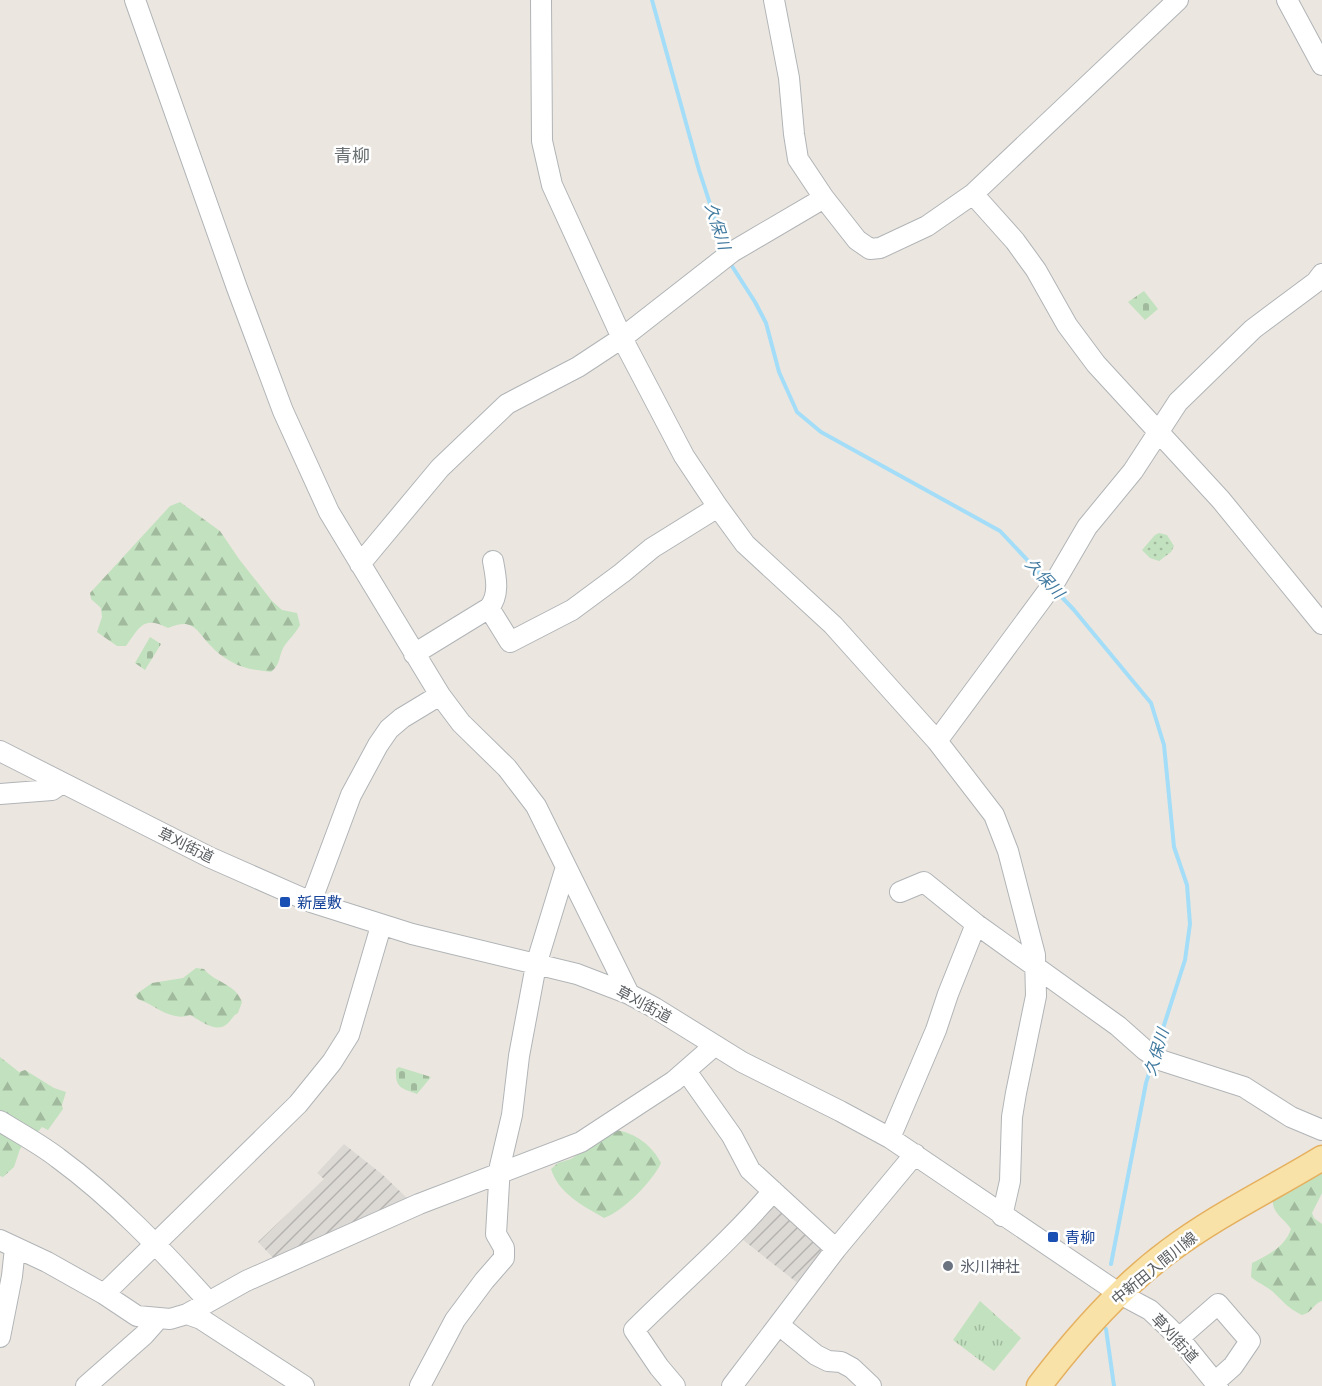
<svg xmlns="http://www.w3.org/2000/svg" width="1322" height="1386" viewBox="0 0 1322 1386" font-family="'Titillium Web','Noto Sans JP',sans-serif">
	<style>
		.industrial { fill: url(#industrial-furrows) }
		.grass { fill: url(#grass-dots) }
		.forest { fill: url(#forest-firs) }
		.cemetery { fill: url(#cemetery-stones) }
		.park { fill: url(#park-tufts) }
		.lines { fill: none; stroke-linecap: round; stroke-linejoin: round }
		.stream { stroke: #a4ddf8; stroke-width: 4 }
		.minor-casing { stroke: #b1b4b7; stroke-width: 22 }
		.major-casing { stroke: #e5b05f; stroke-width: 27 }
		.minor { stroke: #fff; stroke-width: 20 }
		.major { stroke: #f8e2a8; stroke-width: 24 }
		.transit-dot { fill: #1a4fb4; stroke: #fff; stroke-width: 2 }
		.worship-dot { fill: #6b7280; stroke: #fff; stroke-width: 2 }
		.labels { text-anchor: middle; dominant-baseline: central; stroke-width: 5; stroke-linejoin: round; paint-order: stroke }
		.street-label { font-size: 15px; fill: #595d60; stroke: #fff }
		.transit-label { font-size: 15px; fill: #164399; stroke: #fff; text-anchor: start }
		.worship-label { font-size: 15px; fill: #5b616d; stroke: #fff; text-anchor: start }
		.water-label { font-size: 16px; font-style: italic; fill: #417a9f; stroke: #fff }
		.quarter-label { font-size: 18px; fill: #6a6f72; stroke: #fff }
	</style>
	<defs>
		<pattern id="industrial-furrows" width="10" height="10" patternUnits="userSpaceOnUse" patternTransform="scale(1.5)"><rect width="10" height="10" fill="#dcd9d5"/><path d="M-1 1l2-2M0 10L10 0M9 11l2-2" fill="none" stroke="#b5b3b0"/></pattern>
		<pattern id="grass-dots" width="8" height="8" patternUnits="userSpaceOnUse" patternTransform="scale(1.5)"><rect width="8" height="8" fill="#c2e1be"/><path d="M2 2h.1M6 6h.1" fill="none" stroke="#a1ba9e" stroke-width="1.8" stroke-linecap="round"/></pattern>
		<pattern id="forest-firs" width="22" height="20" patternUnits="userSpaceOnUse" patternTransform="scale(1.5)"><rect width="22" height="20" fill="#c2e1be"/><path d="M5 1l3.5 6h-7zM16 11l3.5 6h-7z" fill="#a1ba9e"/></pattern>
		<pattern id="cemetery-stones" width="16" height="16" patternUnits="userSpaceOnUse" patternTransform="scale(1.5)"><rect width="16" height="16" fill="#c2e1be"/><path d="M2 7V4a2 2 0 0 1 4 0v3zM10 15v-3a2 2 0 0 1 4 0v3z" fill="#a1ba9e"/></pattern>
		<pattern id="park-tufts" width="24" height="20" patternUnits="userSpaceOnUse" patternTransform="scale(1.5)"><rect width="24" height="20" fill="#c2e1be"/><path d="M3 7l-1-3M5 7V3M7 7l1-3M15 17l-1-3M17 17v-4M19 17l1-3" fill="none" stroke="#a1ba9e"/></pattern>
	</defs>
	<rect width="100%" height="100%" fill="#ebe7e0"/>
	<path class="industrial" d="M344 1144 383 1175 407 1198 406 1203 276 1261 258 1242 324 1179 317 1173Z
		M775 1197 829 1246 800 1285 738 1236Z"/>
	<path class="grass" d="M1159 533 1167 535 1174 546 1171 552 1159 561 1150 558 1142 550 1155 535Z"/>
	<path class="forest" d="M180 502 220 531 239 559 272 601 282 610 297 613 300 625C296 633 290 638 285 645 278 655 282 663 271 672 256 670 243 669 230 661 223 657 216 652 211 646 196 630 193 617 168 628 143 615 139 628 126 646H117L97 632 102 617 101 608 91 599 90 593 170 506Z
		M196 968 204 969C215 983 235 983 242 1002L238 1013C232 1016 232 1020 227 1024 216 1034 200 1020 190 1015 171 1022 155 1005 138 999L135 995 152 983 183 978Z
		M0 1057 19 1072 25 1070 54 1088 66 1092 62 1105 63 1109 48 1130 42 1127 36 1134 30 1135 20 1149 14 1167 3 1177 0 1176Z
		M616 1130C635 1133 652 1145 661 1163 653 1181 622 1212 604 1218 582 1205 559 1194 551 1169L558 1163 571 1159Z
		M1322 1168V1193L1312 1213 1314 1218 1322 1224V1301C1313 1304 1313 1312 1302 1315 1288 1308 1286 1304 1275 1294 1269 1287 1259 1284 1251 1277L1252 1263C1268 1255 1285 1247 1291 1229 1284 1218 1271 1213 1273 1198Z"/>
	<path class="cemetery" d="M1144 291 1158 309 1145 320 1128 302Z
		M150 637 161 644 145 670 135 663Z
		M399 1067 431 1077 417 1094C401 1088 395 1088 396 1069Z"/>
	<path class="park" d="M980 1301 1021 1338 994 1371 953 1340Z"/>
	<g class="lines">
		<path class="stream" d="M652 0 699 170 725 250
			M730 263 755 302 766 323 779 372 797 412 821 432 1000 531 1047 581
			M1056 591 1074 610 1151 703 1164 745 1174 847 1187 885 1190 924 1185 960 1156 1050
			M1111 1264 1146 1083 1152 1063
			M1106 1329 1114 1386"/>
		<g class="minor-casing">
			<path id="minor" d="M135 0 237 288 283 411 329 512 440 695 461 723 507 768 536 806 629 994
				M541 0 542 141 552 185 622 338 684 456 718 507 745 544 833 625 937 741 994 815 1008 851 1035 955 1036 996 1016 1093 1012 1117 1010 1181 1002 1216
				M774 0 789 78 794 134 798 159 824 198 857 240 870 249 880 248 927 226 973 194 1178 0
				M1287 0 1322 65
				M973 194 1015 241 1036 270 1067 325 1096 364 1221 500 1322 624
				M360 564 440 468 507 404 578 367 622 338 732 252 824 198
				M489 608 510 642 572 610 622 573 652 548 718 507
				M414 654 489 608C500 595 496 577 493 561
				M937 741 1056 580 1087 527 1133 471 1178 402 1253 329 1316 282 1322 274
				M0 751 209 857 311 902 412 934 577 974 629 994 655 1008 742 1062 840 1111 890 1138 1120 1294 1150 1310 1166 1325 1179 1338 1218 1386
				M0 794 52 790 62 783
				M900 892 924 882 976 924 1118 1026 1145 1050 1160 1060 1244 1087 1291 1117 1322 1130
				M311 902 351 795 378 745 389 729 402 718 440 695
				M686 1071 732 1136 750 1170 836 1249 732 1386
				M0 1121C19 1133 40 1144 58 1158 114 1199 162 1250 208 1301
				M890 1138 936 1030 948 994 976 924
				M0 1240 47 1262 104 1294 137 1316 170 1319 187 1314 246 1281 419 1204 581 1142 674 1081 714 1046
				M836 1249 915 1154
				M104 1294 298 1104 332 1062 349 1035 381 926
				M187 1314 201 1319 304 1386
				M779 1325 816 1355 828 1361 841 1362 852 1368 871 1386
				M0 1337 12 1276 15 1248
				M1179 1338 1218 1304 1250 1341 1233 1366 1215 1382
				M86 1386 144 1335 159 1318
				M420 1386 455 1320 484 1281 504 1258V1248L496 1234 500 1166 512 1115 519 1056 536 965 566 867
				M675 1386 659 1367 634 1330C680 1284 731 1241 773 1191"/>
		</g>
		<g class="major-casing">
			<path id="major" d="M1039 1386C1077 1336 1119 1288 1169 1251 1217 1215 1271 1189 1322 1158"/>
		</g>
		<use href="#minor" class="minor"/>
		<use href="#major" class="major"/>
	</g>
	<g class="transit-dot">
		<rect x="279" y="896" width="12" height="12" rx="3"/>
		<rect x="1047" y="1231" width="12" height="12" rx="3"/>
	</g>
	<circle class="worship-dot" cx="948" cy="1266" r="6"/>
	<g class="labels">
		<g class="street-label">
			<text transform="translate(186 845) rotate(26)">草刈街道</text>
			<text transform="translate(644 1004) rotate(28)">草刈街道</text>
			<text transform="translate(1154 1268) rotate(-39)">中新田入間川線</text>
			<text transform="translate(1175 1338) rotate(47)">草刈街道</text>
		</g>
		<g class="transit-label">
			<text x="297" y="902">新屋敷</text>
			<text x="1065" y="1237">青柳</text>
		</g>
		<g class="worship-label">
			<text x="960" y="1266">氷川神社</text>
		</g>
		<g class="water-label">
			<text transform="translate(718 226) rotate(72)">久保川</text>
			<text transform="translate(1045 578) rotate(47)">久保川</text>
			<text transform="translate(1156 1052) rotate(-73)">久保川</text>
		</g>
		<g class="quarter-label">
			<text x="352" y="155">青柳</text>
		</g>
	</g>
</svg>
